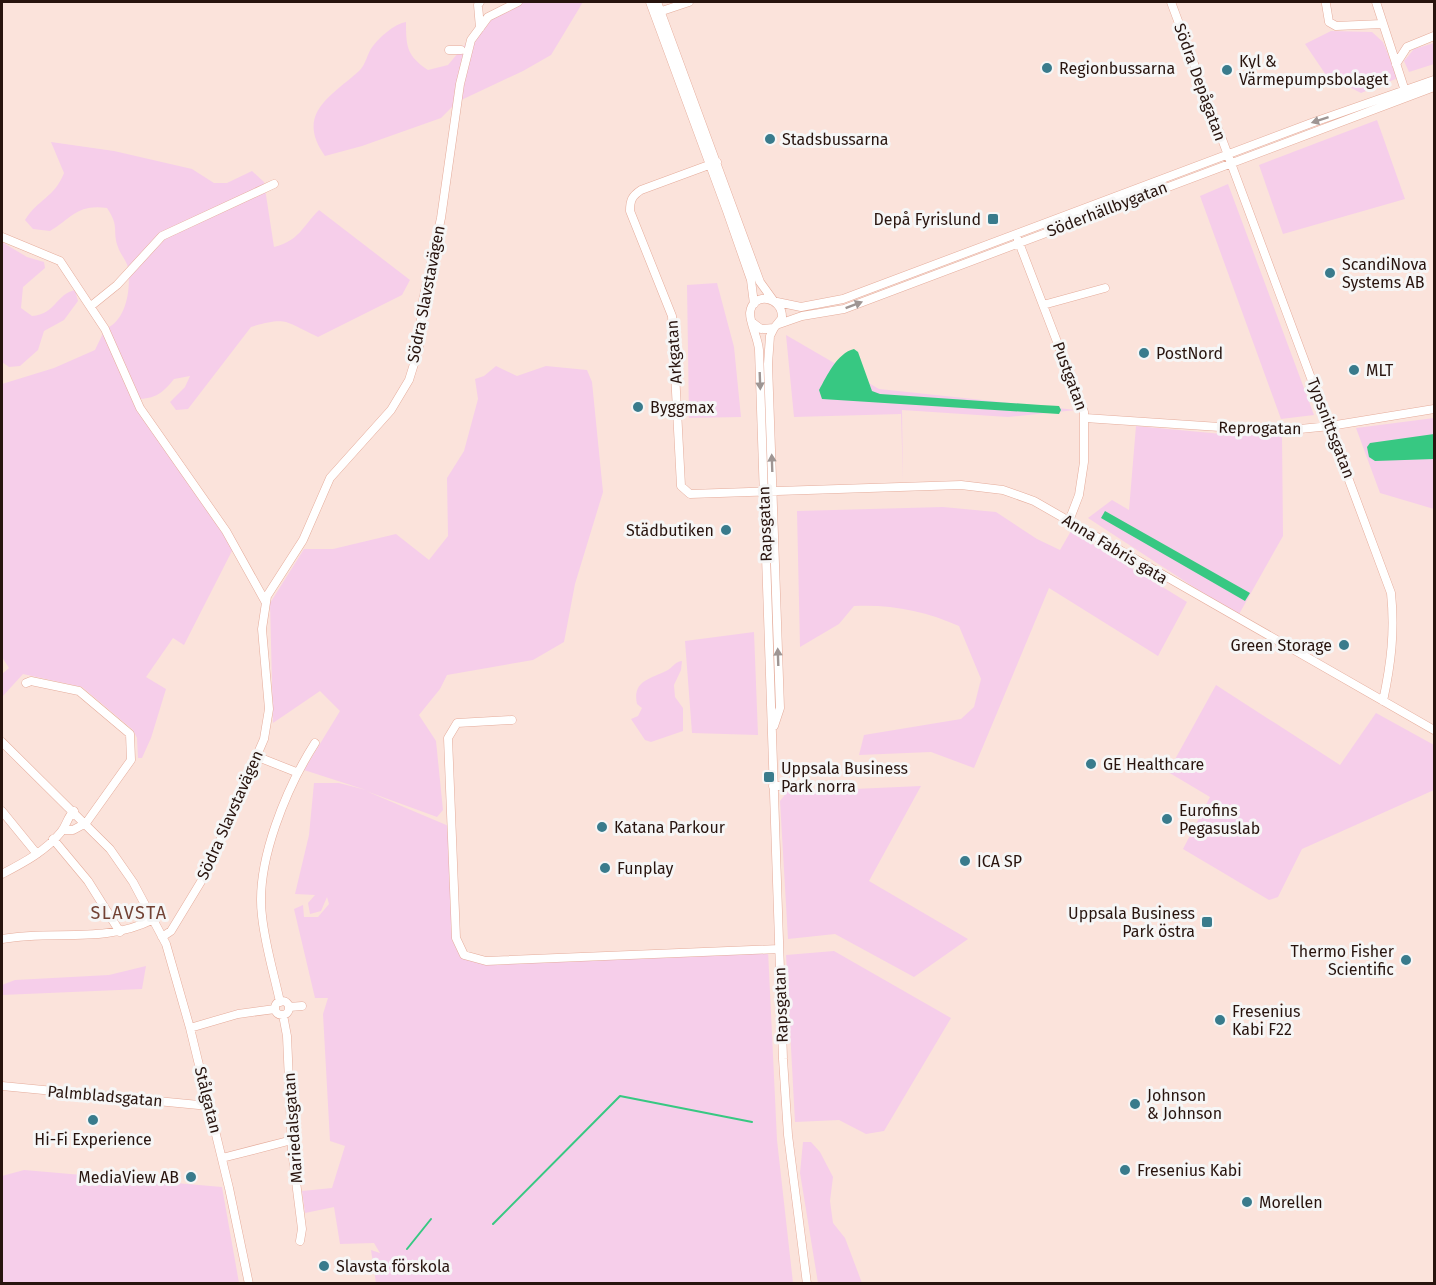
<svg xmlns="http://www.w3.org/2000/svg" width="1436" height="1285" viewBox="0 0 1436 1285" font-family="'Fira Sans',sans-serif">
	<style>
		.green { fill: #f6ceea }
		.water { fill: #37c882 }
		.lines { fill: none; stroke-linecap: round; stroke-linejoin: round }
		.stream { stroke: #37c882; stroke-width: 2 }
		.minor-casing { stroke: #e5ac9b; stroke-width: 9 }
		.minor { stroke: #fff; stroke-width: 8 }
		.oneway { fill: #9e9593 }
		.poi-dot { fill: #397b8c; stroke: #f6f6f6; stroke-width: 2 }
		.labels { text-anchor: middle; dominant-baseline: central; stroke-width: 6; stroke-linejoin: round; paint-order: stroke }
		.poi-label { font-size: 16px; fill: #28140e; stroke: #f6f6f6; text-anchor: start }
		.street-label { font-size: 16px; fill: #28140e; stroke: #f6f6f6 }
		.neighbourhood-label { font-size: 18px; letter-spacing: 1.5px; fill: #724133; stroke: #f6f6f6 }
	</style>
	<rect width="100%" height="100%" fill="#fbe3db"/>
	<path class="green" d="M518 2H583L551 55 523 71 457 102 441 118 362 146 325 156C294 113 333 95 359 71 366 65 367 53 373 46 380 37 394 24 406 22 406 47 407 56 428 70L448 65 488 17Z
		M1331 31 1372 32 1383 42 1398 78 1361 93 1326 75 1305 44Z
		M1434 43V64L1409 72 1404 61 1414 49Z
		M1377 120 1405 199 1283 234 1259 165Z
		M51 142 114 151 192 169 214 183H227L252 171 264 182 274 247C300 240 301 228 319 210L410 280 402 295 318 337C285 322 288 316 251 327L188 409 176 410 170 402 185 387 190 376 174 379C163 393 155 399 137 399L235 545 184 645 173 638 146 677 166 689 151 738 142 758H138L137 738 133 730 82 687 23 674 2 697V674L9 668 2 657V384L54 368 95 350 105 329C127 321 131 288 128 268 127 261 120 254 118 247 112 230 120 227 107 208 77 204 72 218 50 231L33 229 25 220C37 200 55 197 64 173Z
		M1228 184 1314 415 1281 419 1200 196Z
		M2 242 27 257 44 262 45 268 23 287 21 308 32 316C56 314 56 294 75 290L78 301 64 320 44 331 38 350 20 366 9 367 2 362Z
		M717 283 734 347 741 417 689 418 687 285Z
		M786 335 879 389 1076 410 1008 417 902 410 903 482 901 414 794 417Z
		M496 366 517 376 546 366 587 370 592 382 603 492 575 584 564 642 533 660 447 675 440 689 419 715 436 741 443 810 437 817 366 791 451 827 456 938 464 955 486 961 768 950 777 1140 793 1283H376L371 1250 380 1253 374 1243 340 1244 334 1207 305 1213 302 1191 332 1188 345 1146 330 1141 323 1014 328 998H315L294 909 303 905 304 917H318L329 904 327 897 321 911 310 914 308 903 315 895 295 894 309 835 314 783H339L366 790 304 770 340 711 320 691 273 723 270 603 304 549H333L396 534 429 560 448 536 447 478 464 451 478 399 475 379 484 376Z
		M1434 418V509L1380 493 1356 428Z
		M1136 426 1222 434 1282 435 1283 536 1238 616 1088 518 1112 500 1129 510Z
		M943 507 996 512 1037 539 1060 550 1071 531 1187 602 1158 656 1049 588 974 768 931 752 859 755 864 735 961 719 974 707 981 679 959 626C926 611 890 604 854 606L839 624 800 647 797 511Z
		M754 632 758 735 692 733 685 641Z
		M682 661 681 670 674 685 675 697 683 708V731L651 742 645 740 631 719 638 716 642 708 637 704C632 681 650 679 666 671 673 668 674 662 682 661Z
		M1216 685 1340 765 1376 713 1434 745V790L1302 849 1278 897 1269 900 1183 849 1210 797 1168 772Z
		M921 786 869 881 968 939 914 977 835 934 788 939 780 801 787 792Z
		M834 951 951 1018 884 1131 866 1134 839 1120 795 1122 786 955Z
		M146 966 142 989 2 995V985L15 980 109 975Z
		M803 1142H811L820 1152 833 1177 830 1201 833 1223 845 1238 862 1283H818L800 1173Z
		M24 1170 222 1187 239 1283H2V1176Z"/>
	<path class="water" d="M854 349 858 352 872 391 880 394 1041 405 1059 406 1061 410 1059 414 822 399 819 390C827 376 837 353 854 349Z
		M1434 434V459L1375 461 1369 457 1367 447 1370 443Z
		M1105 511 1250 593 1245 601 1101 518Z"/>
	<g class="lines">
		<path class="stream" d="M493 1224 620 1096 752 1122
			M407 1249 431 1219"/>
		<g class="minor-casing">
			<path id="minor" d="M480 2 478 5 480 28
				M650 2 727 211 751 280 754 304
				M657 2 760 282 773 300
				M1171 2 1391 593C1395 631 1391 664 1383 701
				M1376 2 1406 94
				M1326 4 1329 22 1336 26 1382 24
				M656 13 689 2
				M449 50H461
				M1396 64 1407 47 1434 36
				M717 162 641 190C632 196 630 200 630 211L672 316 681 486 690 494 961 485 1003 490 1034 501 1434 730
				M2 237 60 261 105 329 140 408 226 531 265 601
				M1018 240 1084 412V462L1079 495 1069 521
				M777 302 801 307 843 299 1314 122 1434 80
				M1043 305 1105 288
				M91 306 117 285 162 236 274 184
				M753 323 761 329 774 328 782 318C783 296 752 291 750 313 750 324 758 338 759 350L783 1059 788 1135 807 1284
				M779 324 802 316 844 309 1434 87
				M1085 418 1280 431 1330 426 1434 409
				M26 683 31 681 79 691 130 734 131 760 86 823 73 830H63
				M512 720 457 723 448 738 456 938 464 955 486 961 779 949
				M774 726 780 708 768 364 770 336 774 328
				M2 742 110 849 133 882 166 944 190 1028 229 1188 249 1284
				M258 757 296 772
				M773 786H798
				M2 811 37 854
				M53 839 88 881 120 932
				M2 874C23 863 46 851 61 832 67 825 67 817 74 811
				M162 937 171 931 205 875 264 739 269 709 262 629 267 596 303 540 330 478 391 410 409 380 419 348 422 305 441 218 460 84 471 40 488 17 518 2
				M2 939C55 929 102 945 154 919
				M275 1008a7 7 0 1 1 14 0a7 7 0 1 1-14 0Z
				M280 1002C274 974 265 945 262 916 255 862 287 787 315 743
				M289 1007 302 1006
				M283 1015 287 1036 292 1150 302 1229 300 1241
				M190 1028 238 1014 275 1009
				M2 1086 209 1106
				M222 1158 292 1140"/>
		</g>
		<use href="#minor" class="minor"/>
	</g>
	<defs><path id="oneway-solid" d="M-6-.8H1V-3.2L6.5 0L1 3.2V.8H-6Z" transform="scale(1.5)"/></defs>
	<g class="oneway">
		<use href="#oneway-solid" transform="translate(1320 120) rotate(162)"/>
		<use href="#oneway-solid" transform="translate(854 305) rotate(-21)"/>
		<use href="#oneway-solid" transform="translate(760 381) rotate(88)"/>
		<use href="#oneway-solid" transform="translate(772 463) rotate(-92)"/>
		<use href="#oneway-solid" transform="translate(778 657) rotate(-92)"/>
	</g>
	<g class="poi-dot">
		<circle cx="1047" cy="68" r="6"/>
		<circle cx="1227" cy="70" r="6"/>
		<circle cx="770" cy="139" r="6"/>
		<rect x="987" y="213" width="12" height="12" rx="3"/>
		<circle cx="1330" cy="273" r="6"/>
		<circle cx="1144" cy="353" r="6"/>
		<circle cx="1354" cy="370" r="6"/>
		<circle cx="638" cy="407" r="6"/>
		<circle cx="726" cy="530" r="6"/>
		<circle cx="1344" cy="645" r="6"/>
		<circle cx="1091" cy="764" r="6"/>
		<rect x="763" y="771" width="12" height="12" rx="3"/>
		<circle cx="1167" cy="819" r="6"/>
		<circle cx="602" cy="827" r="6"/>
		<circle cx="965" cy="861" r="6"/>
		<circle cx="605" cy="868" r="6"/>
		<rect x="1201" y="916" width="12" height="12" rx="3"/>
		<circle cx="1406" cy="960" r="6"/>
		<circle cx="1220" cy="1020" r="6"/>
		<circle cx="1135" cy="1104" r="6"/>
		<circle cx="93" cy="1120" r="6"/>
		<circle cx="1125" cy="1170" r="6"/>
		<circle cx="191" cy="1177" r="6"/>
		<circle cx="1247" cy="1202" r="6"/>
		<circle cx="324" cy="1266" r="6"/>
	</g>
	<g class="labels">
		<g class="poi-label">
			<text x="1239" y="61">Kyl &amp;<tspan x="1239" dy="18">Värmepumpsbolaget</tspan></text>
			<text x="1059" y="68">Regionbussarna</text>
			<text x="782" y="139">Stadsbussarna</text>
			<text x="981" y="219" text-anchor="end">Depå Fyrislund</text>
			<text x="1342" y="264">ScandiNova<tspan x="1342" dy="18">Systems AB</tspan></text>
			<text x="1156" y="353">PostNord</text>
			<text x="1366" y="370">MLT</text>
			<text x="650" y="407">Byggmax</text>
			<text x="714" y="530" text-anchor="end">Städbutiken</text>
			<text x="1332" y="645" text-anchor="end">Green Storage</text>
			<text x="1103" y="764">GE Healthcare</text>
			<text x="781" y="768">Uppsala Business<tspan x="781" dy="18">Park norra</tspan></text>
			<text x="1179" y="810">Eurofins<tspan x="1179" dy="18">Pegasuslab</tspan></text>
			<text x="614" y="827">Katana Parkour</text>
			<text x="977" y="861">ICA SP</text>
			<text x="617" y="868">Funplay</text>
			<text x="1195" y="913" text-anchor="end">Uppsala Business<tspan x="1195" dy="18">Park östra</tspan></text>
			<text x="1394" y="951" text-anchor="end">Thermo Fisher<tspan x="1394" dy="18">Scientific</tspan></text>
			<text x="1232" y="1011">Fresenius<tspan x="1232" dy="18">Kabi F22</tspan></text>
			<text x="1147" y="1095">Johnson<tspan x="1147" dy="18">&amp; Johnson</tspan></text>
			<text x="93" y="1139" text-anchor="middle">Hi-Fi Experience</text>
			<text x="1137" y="1170">Fresenius Kabi</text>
			<text x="179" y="1177" text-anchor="end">MediaView AB</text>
			<text x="1259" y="1202">Morellen</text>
			<text x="336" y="1266">Slavsta förskola</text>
		</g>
		<g class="street-label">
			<text transform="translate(1200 82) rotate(70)">Södra Depågatan</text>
			<text transform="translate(1107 209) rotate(-21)">Söderhällbygatan</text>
			<text transform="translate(426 294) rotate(-79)">Södra Slavstavägen</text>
			<text transform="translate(674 352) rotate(-94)">Arkgatan</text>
			<text transform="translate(1070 376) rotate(70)">Pustgatan</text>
			<text transform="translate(1260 428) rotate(1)">Reprogatan</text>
			<text transform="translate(1331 428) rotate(69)">Typsnittsgatan</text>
			<text transform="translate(765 524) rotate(-92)">Rapsgatan</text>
			<text transform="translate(1115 549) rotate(31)">Anna Fabris gata</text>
			<text transform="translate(230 815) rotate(-66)">Södra Slavstavägen</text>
			<text transform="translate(781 1005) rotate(-92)">Rapsgatan</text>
			<text transform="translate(105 1096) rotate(5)">Palmbladsgatan</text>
			<text transform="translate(208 1100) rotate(76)">Stålgatan</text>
			<text transform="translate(293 1128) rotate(-94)">Mariedalsgatan</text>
		</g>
		<g class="neighbourhood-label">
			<text x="129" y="913">SLAVSTA</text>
		</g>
	</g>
	<rect width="1436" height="1285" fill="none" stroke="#28140e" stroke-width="6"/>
</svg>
